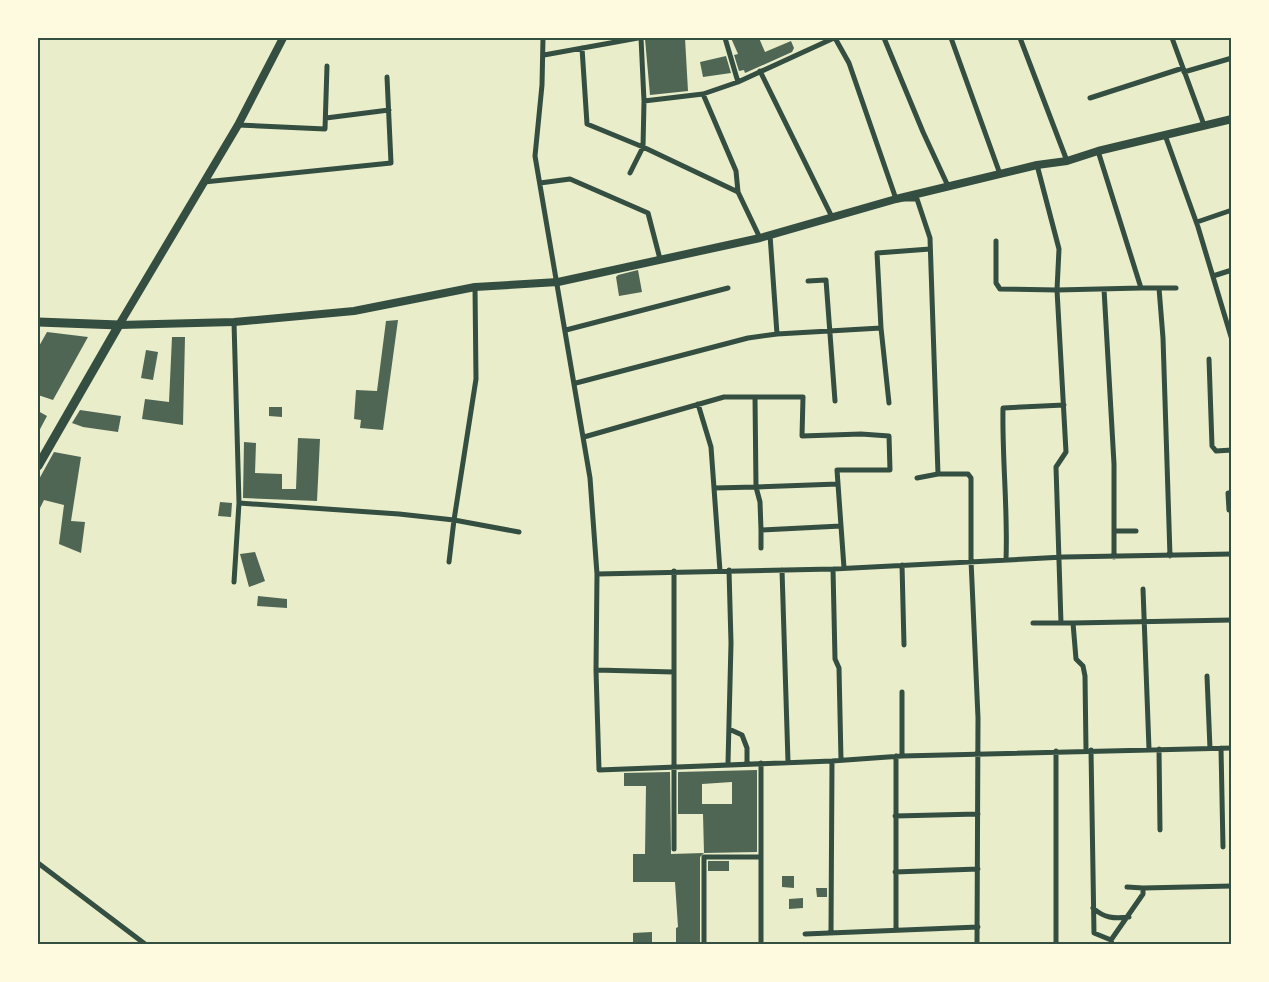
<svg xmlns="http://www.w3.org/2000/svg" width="1269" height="982" viewBox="0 0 1269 982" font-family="Merriweather,serif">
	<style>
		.building { fill: #4f6655; fill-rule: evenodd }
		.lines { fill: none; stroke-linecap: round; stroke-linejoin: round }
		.minor { stroke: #344e41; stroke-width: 5 }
		.tertiary { stroke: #344e41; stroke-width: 8 }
		.secondary { stroke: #344e41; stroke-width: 9 }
		.neatline { fill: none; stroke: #344e41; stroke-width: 2 }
	</style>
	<rect width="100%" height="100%" fill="#e9edc9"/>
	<path class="building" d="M664 38H685L688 91 650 95 645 39Z
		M731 38H759L765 52 791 41 794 48 792 52 745 73 744 70 739 71 734 55 738 54Z
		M726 56 731 73 703 77 700 62Z
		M638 270 642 292 619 296 616 277 618 275Z
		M398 320 383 430 360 428 361 420 354 419 356 390 377 391 386 321Z
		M47 332 88 337 53 400 38 395V348Z
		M172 337H185L183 425 142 419 145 399 169 402Z
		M146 350 158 352 153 380 141 378Z
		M269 407H282V417L269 416Z
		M80 410 121 416 118 432 83 427 72 423Z
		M38 411 47 416 38 433Z
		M298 438 320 439 317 501 243 498 244 442 256 443 255 473 282 474V489H296Z
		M54 452 81 457 71 521 85 522 81 553 59 544 64 505 44 500 38 512V481Z
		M220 502 232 503 231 517 218 516Z
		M255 552 265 581 249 587 240 554Z
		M258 596 287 599V608L257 606Z
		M757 770V852L704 853 703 814H678V772ZM732 782V804H702V784Z
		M670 772 671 854 704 853 700 857V944H676V928L678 927 675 882H633V854H645L646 786H624V773Z
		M708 861H729V871H708Z
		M782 876H794V888L782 887Z
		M816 888H827V897H817Z
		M803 898V908L789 909V899Z
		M652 932V944H633V933Z"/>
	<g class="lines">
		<path class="minor" d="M543 38 542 85 535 156 590 478 597 574 596 670 599 770 832 761 902 756 1232 748
			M725 38 738 82
			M835 38 849 63 896 199H917L930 238 938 474
			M884 38 923 132 948 186
			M951 38 1000 174
			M1020 38 1067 161
			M1172 38 1204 125
			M582 48 587 124 643 147 738 192
			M544 55 638 38
			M760 71 832 217
			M1184 72 1232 58
			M703 94 736 171 738 192 760 238
			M1090 98 1183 68
			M644 101 703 94 738 82 834 38
			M326 118 389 110
			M238 125 325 129 327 66
			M1165 135 1198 227 1232 340
			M1037 165 1059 249 1057 290 1141 288 1098 151
			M630 173 643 147 644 101 641 38
			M204 182 391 163 387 77
			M540 183 570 179 648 213 660 259
			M1197 222 1232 210
			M996 241V283L1000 289 1057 290 1066 452 1056 467 1061 623
			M1213 276 1232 270
			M808 281 826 280 835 401
			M1141 288H1176
			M1159 288 1163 338 1170 556
			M1104 289 1114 464V557
			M234 322 239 503 234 582
			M881 328 889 403
			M566 330 728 288
			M777 334 881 328 877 253 930 249
			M1209 359 1212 446 1216 451 1232 450
			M576 383 748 338 777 334 770 235
			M698 404 711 447 714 488
			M584 437 724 397H803L802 436 861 434 889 436 890 470H837L838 484 756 487 755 397
			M917 478 938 474H968L971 478V560L978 718 977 944
			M239 503 399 514 454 520 519 532
			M1229 510 1228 493H1232
			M841 526 844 568
			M1114 531H1136
			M761 548V530L841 526 838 484
			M1006 560C1008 510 1002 459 1003 408L1064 405
			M449 562 454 520 476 379 475 287
			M902 565 904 645
			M833 569 835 659 839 668 841 760
			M782 570 788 762
			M674 571V849
			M720 571 714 488 756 487 760 502 761 530
			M597 574 833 569 1064 557 1232 554
			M1143 589 1149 749
			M1033 623H1073L1076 659 1083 666 1085 676 1086 750
			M1073 623 1232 620
			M596 670 674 672
			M1207 676 1210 749
			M902 692V756
			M729 729 742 735 747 748V763
			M1221 748 1223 847
			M1159 749 1160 830
			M1091 750 1094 933 1111 940 1112 944
			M1056 751V944
			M896 756V930
			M728 763 731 643 729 570
			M761 763V944
			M895 816 978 814
			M38 863 145 944
			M895 872 978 869
			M1143 888 1232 886
			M1093 908C1104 918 1114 919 1129 917
			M831 933 832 761
			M805 934 978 927
			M1111 940 1143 894V888L1127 887
			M704 944V857H761"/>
		<path class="tertiary" d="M119 325 234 322 354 311 475 287 558 282 760 238 896 199 1037 165 1067 161 1098 151 1232 119
			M119 325 238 125 283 38"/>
		<path class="secondary" d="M38 322 119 325 38 466"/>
	</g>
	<rect width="1269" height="982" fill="none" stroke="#fefae0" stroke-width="78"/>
	<rect x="39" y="39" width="1191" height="904" class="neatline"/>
</svg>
